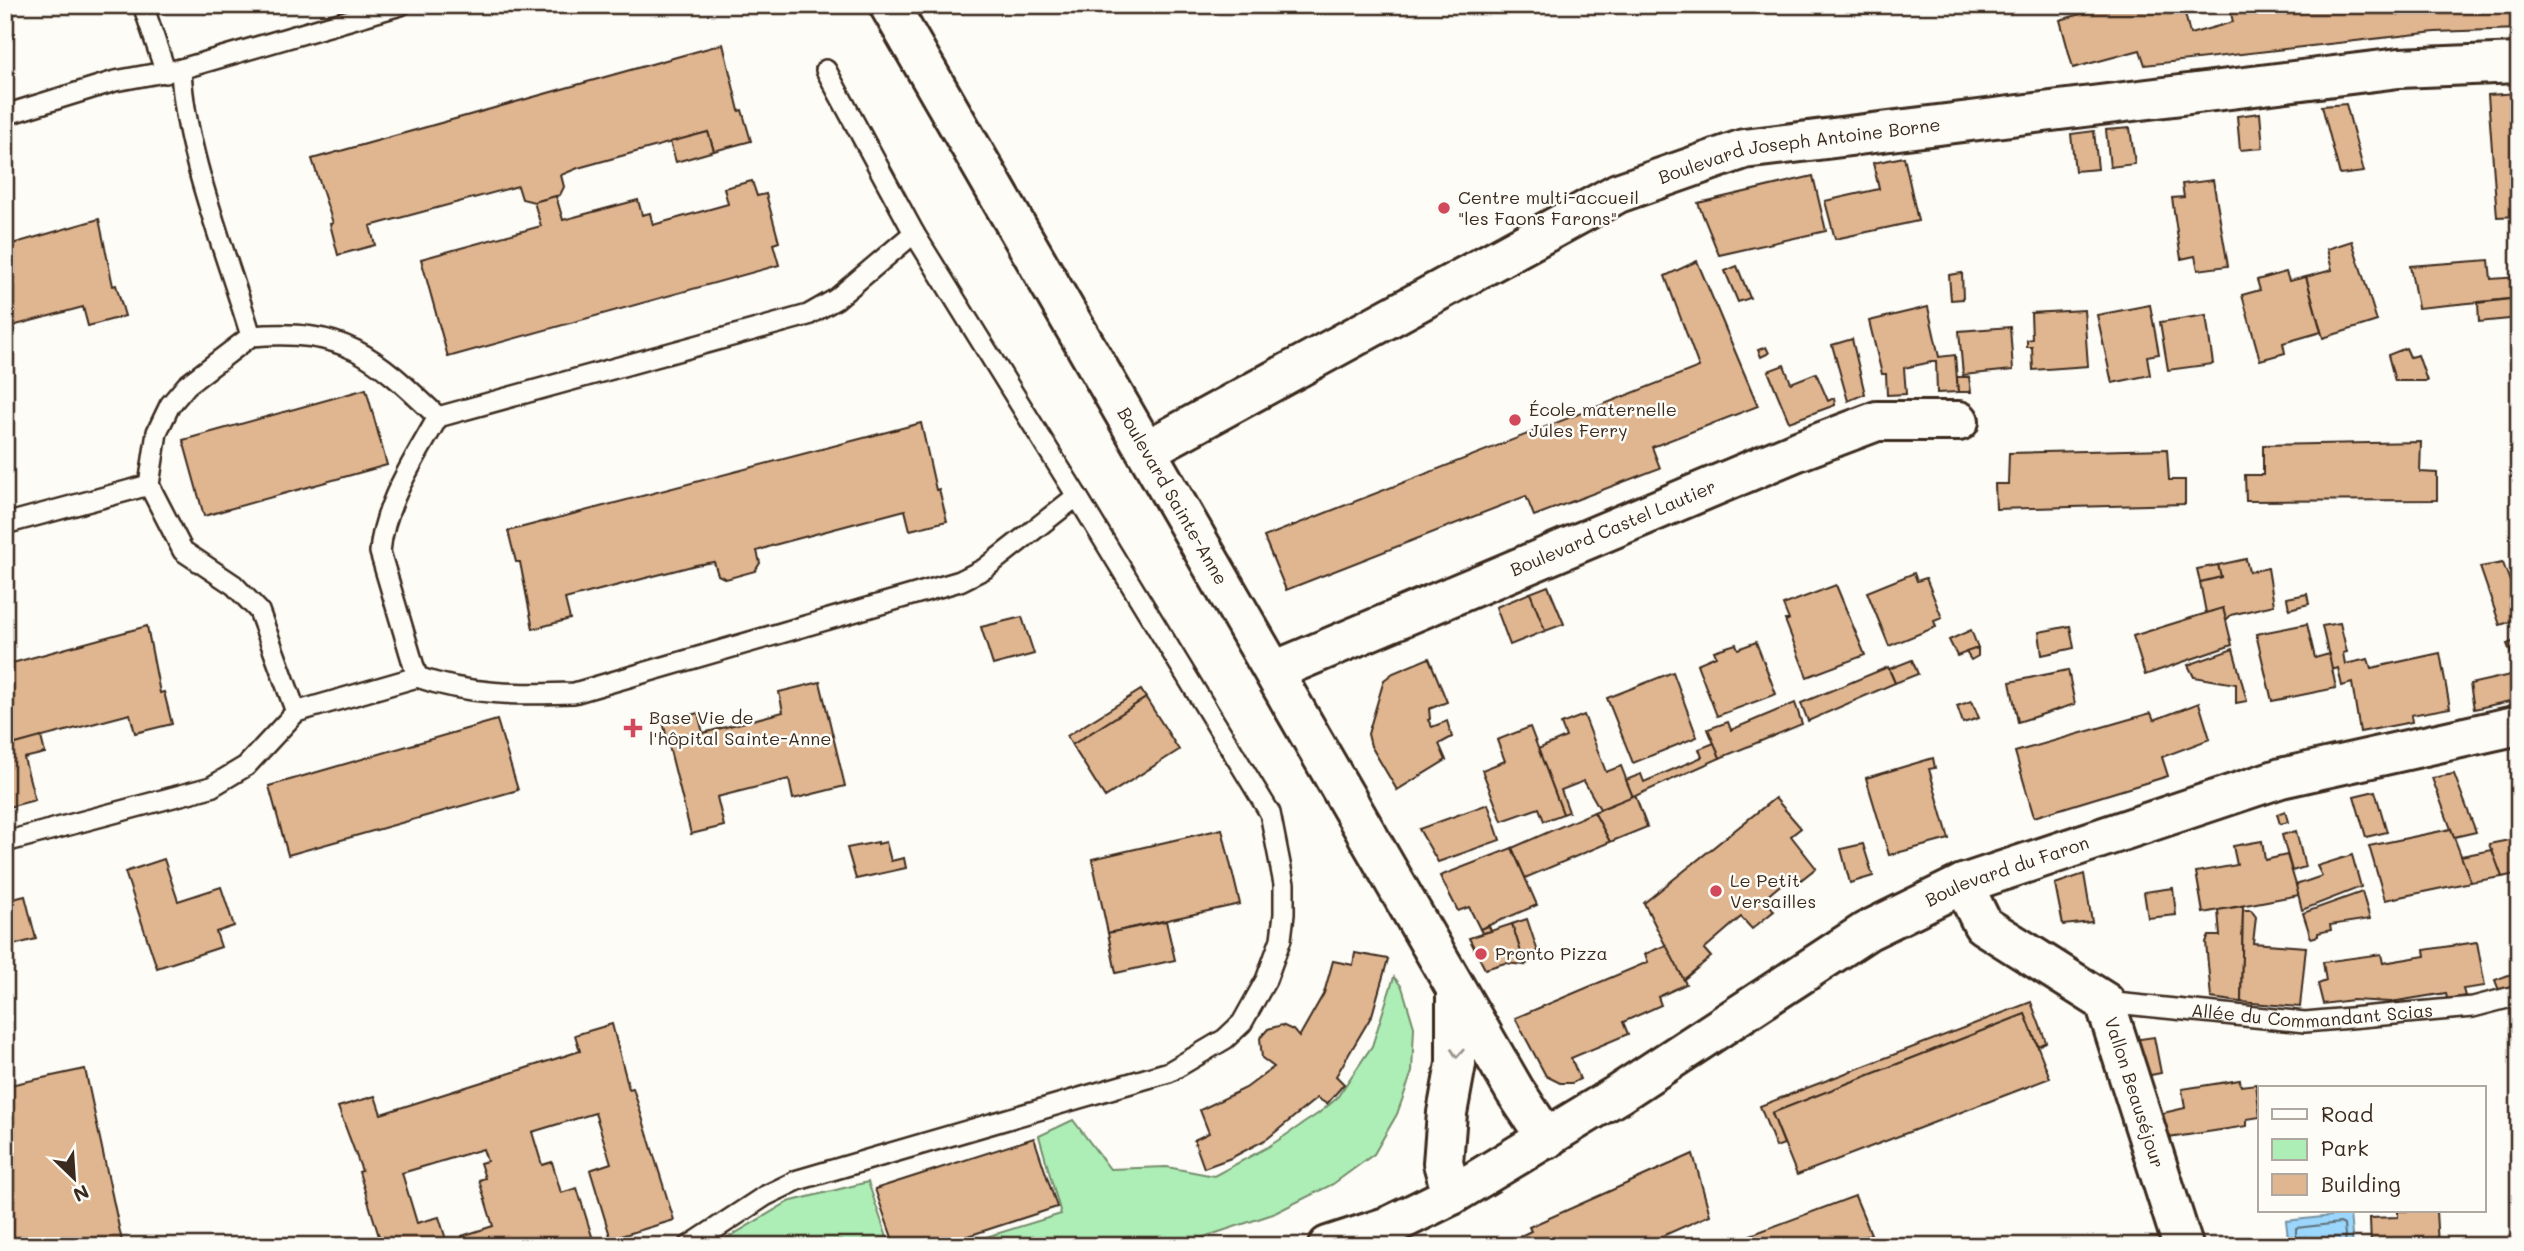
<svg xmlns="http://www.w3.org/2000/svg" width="2524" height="1251" font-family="Mali,sans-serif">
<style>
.green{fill:#adeeb7;stroke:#748c6a;stroke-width:2}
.water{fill:#9bd7fc;stroke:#7592a3;stroke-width:2}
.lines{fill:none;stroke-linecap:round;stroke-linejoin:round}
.shore{stroke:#616f77;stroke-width:2}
.building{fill:#e0b691;stroke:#3b2a1e;stroke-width:2}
.lane-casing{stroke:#3b2a1e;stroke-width:24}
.street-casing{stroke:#3b2a1e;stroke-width:44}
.secondary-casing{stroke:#3b2a1e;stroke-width:44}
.lane{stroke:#fdfcf7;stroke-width:19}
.street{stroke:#fdfcf7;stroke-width:38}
.secondary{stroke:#fdfcf7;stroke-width:38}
.oneway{stroke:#9c938a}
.poi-dot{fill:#d1495b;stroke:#fdfcf7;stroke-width:2.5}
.labels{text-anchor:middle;stroke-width:5;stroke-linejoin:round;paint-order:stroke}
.street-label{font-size:18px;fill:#3b2a1e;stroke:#fdfcf7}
.poi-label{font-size:18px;fill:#3b2a1e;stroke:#fdfcf7;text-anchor:start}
</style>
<rect width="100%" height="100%" fill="#fdfcf7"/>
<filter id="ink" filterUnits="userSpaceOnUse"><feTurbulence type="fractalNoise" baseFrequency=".0143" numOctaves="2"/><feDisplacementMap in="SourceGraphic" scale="14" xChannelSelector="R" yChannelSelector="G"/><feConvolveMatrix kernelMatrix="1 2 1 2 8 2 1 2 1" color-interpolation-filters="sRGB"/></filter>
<g filter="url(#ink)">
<g class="green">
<path d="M1394,977l8,10 12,40 -2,45 -15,42 -23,40 -41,30 -60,30 -96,32h-220l104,-32 -22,-78 34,-16 37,49 57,-2 47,9 54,-29 51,-34 17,-14 36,-53z"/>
<path d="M868,1182l22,64h-176l74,-44z"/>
</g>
<path class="water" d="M2350,1214l3,32h-64l-3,-25z"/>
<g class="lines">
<path class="shore" d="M2296,1246v-18l44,-5 4,2 2,21"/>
</g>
<g class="building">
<path d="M2112,5h71l7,29 43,-12 -4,-17h290v24l-84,3 -290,33 -5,-15 -67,18 -13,-48z"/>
<path d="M723,44l16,67 3,-1 9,31 -37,10 -6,-19 -130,36 -17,7 3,12 -4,8 -26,7 -12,-3 -4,-13 -148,40 5,19 -37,10 -8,-31 3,-1 -21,-64z"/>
<path d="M2519,93v123l-22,1 -9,-122z"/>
<path d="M2346,104l18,68 -24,3 -18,-69z"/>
<path d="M2260,113l3,35 -23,2 -3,-34z"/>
<path d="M2130,128l5,36 -25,3 -4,-37z"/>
<path d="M2094,131l4,38 -23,2 -4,-37z"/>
<path d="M708,132l6,19 -38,11 -6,-20z"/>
<path d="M1904,157l14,64 -83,18 -10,-38 54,-12 -6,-26z"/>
<path d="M1813,176l13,55 -107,24 -21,-52z"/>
<path d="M2213,180l15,86 -30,4 -3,-14 -14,3 -9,-61 12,-1 -2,-13z"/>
<path d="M752,181l5,15 9,-2 13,48 -6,2 6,21 -331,92 -27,-98 120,-33 -7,-24 22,-6 7,24 75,-20 4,15 8,-2 3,12 75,-21 -4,-16z"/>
<path d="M99,219l14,67 3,-1 9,31 -37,10 -5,-19 -78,21v-82z"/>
<path d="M2352,241l25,80 -54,17 -17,-61 26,-7 -5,-21z"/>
<path d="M2489,260l2,19 28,-2v21l-101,10 -8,-42z"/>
<path d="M1697,261l61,145 -106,41 8,21 -126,48 -8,-20 -240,94 -22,-53 435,-170 -34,-91z"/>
<path d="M1737,266l13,32 -12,4 -13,-31z"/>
<path d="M2286,272l3,9 17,-4 15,55 -38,11 2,10 -25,7 -18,-65 18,-5 -3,-10z"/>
<path d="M1962,273l1,26 -12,1 -2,-25z"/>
<path d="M2519,298v20l-40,4 -1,-19z"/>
<path d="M2150,305l9,49 -12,2 3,19 -38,8 -15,-68z"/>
<path d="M1928,307l11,50 16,-2 3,37 -21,1 -1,-32 -32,7 2,26 -19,1 -1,-21h-4l-13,-53z"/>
<path d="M2084,310l4,56 -55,4 -1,-23h-5v-7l5,-1 -1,-26z"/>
<path d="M2206,315l7,49 -45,6 -8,-48z"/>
<path d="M2010,327l3,43 -50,5 -4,-44z"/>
<path d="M1852,339l13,55 -17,7 -16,-56z"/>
<path d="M1766,347l3,6 -8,4 -3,-7z"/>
<path d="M2406,348l4,9 8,-2 9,26h-32l-7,-26z"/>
<path d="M1784,365l7,18 25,-10 12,28 6,-3 1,7 -46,17 -21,-51z"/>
<path d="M1957,377h12l2,15h-13z"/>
<path d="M366,389l21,76 -183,51 -21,-76z"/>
<path d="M921,423l15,67 3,-1 8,32 -37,9 -5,-20 -131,35 -17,6 3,12 -5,8 -29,8 -8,-4 -4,-13 -18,3 -131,34 5,20 -37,10 -13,-67h-4l-8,-31z"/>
<path d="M2421,442l-1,30 17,1v27l-191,1 -1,-26h18v-30z"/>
<path d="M2167,449l2,31h16v24l-189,5 -1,-25h13l1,-31z"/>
<path d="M2246,559l3,13 19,-4 6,37 -43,10 -5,5 -3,-12 -17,5 -6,-31 21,-5 -3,-12z"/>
<path d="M2503,563l16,42v14l-19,6 -20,-58z"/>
<path d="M2218,565l3,12 -21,5 -3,-13z"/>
<path d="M1914,573l3,8 9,-3 16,40 -8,3 2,6 -47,19 -22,-54z"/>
<path d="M1836,585l29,70 -58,22 -22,-57h4l-6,-15z"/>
<path d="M1548,586l16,38 -19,7 -15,-38z"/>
<path d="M1530,593l15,38 -35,14 -14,-38z"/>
<path d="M2307,594l2,10 -20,5 -2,-11z"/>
<path d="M2223,608l9,37 -87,30 -12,-39z"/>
<path d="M1022,617l12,37 -41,11 -12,-38z"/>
<path d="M2340,623l7,29 -4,1 2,11 23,-5 3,9 69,-15 10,55 -39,7 1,7 -52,10 -8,-49 -10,3 -4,-18 -6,2 -10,-44z"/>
<path d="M2307,624l8,34 14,-4 7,34 -64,13 -16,-67z"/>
<path d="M147,626l13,67 4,-1 8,32 -37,9 -5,-19 -125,33v-82z"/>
<path d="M2070,626l4,22 -32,7 -3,-23z"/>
<path d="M1971,630l7,18 -21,8 -8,-16z"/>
<path d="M2519,639v34l-12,-29z"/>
<path d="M1756,642l20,52 -59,22 -20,-52 19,-8 -2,-5 22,-7 2,5z"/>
<path d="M1978,648v8l-7,4 -5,-8z"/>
<path d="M2233,649l14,52 -11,2v-19l-42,-7 -6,-12z"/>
<path d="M1429,658l18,44 -18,7 1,10 -2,1 4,7 15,-6 5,16 -13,7 7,16 -49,30 -26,-44 -3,-12 16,-54 9,-7z"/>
<path d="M1912,660l6,14 -23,9 -6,-14z"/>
<path d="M1888,667l7,16 -87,38 -7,-18z"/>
<path d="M2068,670l7,34 -57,18 -8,-40z"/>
<path d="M1673,672l24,65 -64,26 -26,-65z"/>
<path d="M2519,673v26l-45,10 -4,-25z"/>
<path d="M820,682l25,104 -52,13 -4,-20 -72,18 7,29 -33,8 -28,-112 35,-9 5,20 80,-21 -4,-20z"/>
<path d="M1141,690l5,8 -74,47 -5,-9z"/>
<path d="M1146,698l33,52 -74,47 -33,-52z"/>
<path d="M1972,701l7,17 -16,5 -6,-17z"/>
<path d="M1795,703l7,21 -82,34 -12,-29 20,-7 3,8z"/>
<path d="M2199,703l11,36 -48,18 6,19 -134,41 -19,-65 136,-39 3,7z"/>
<path d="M1584,715l22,57 15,-6 12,31 -33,12 -16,-28 -23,9 8,22 -6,2 -25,-65 28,-12 -5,-13z"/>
<path d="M497,720l21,70 -230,65 -19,-69z"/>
<path d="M1530,727l33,87 -19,7 -5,-13 -37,13 -20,-51 23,-9 -8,-21z"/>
<path d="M41,737l4,16 -21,5 11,42 -30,8v-61z"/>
<path d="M1714,743l6,15 -87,39 -7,-17 15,-6 3,8 58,-25 -3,-8z"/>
<path d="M1933,758l2,10 -6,1 20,70 -60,16 -23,-77z"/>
<path d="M2454,774l22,58 -22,5 -22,-59z"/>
<path d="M2375,791l12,41 -21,5 -12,-41z"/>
<path d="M1635,795l12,32 -37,15 -16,-30z"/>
<path d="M1775,798l26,30 -10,8 25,32 -19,15 -6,-7 -26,22 9,13 -22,18 -11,-12 -37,32 7,8 -28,23 -39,-77z"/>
<path d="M1488,804l12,36 -62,22 -19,-33z"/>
<path d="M2285,811l3,11 -8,2 -3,-10z"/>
<path d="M1594,812l16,30 -85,36 -13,-30z"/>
<path d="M1222,829l18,75 -132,29 -16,-74z"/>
<path d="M2451,829l20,53 -86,18 -16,-54z"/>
<path d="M2296,831l9,36 -13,4 -10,-36z"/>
<path d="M2519,838v35l-17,4 -13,-33z"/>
<path d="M2262,841l3,19 22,-5 12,40 -96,18 -7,-41 41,-7 -4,-19z"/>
<path d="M878,842v2l8,-2 5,19 13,-3 2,10 -50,11 -9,-31z"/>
<path d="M1863,844l10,32 -23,7 -9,-34z"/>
<path d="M1512,848l25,57 -57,24 -11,-22 -11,4 -18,-35z"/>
<path d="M2492,850l10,27 -31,5 -10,-26z"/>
<path d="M2352,855l9,32 -59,23 -6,-25 26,-9 -5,-10z"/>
<path d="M164,859l14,42 43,-14 13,39 -18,6 5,15 -64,21 -32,-96z"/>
<path d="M2084,874l8,48 -29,3 -8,-41z"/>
<path d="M2173,888l3,27 -28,3 -4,-26z"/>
<path d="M2362,892l8,27 -40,6 1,5 -13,3v3l-7,2 -8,-25z"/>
<path d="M25,896l11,43 -30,8 -1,-46z"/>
<path d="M2243,906l-2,96 -30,-4 -5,-56 3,-6h11l-2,-26z"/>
<path d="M2243,910h8l5,7 -3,26 53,4 -6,60 -59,-5z"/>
<path d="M1527,919l12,36 -14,10 -13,-41z"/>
<path d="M1166,921l9,39 -59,13 -8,-40z"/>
<path d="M1512,924l13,41 -20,-2 -20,6 -16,-31z"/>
<path d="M1489,926l2,5 -9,2 -2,-4z"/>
<path d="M2477,942l8,44 -22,3 2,7 -18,3 -1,-6 -55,9 -39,-2 -29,4 -5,-20 8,-3 -3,-19 58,-8 2,9 42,-7 -1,-6z"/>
<path d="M1666,945l20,39 -28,13 3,8 -38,17 5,12 -57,24 9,21 -8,4h-12l-14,-7 -31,-58 133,-56 -3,-8z"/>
<path d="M1355,953l33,6 -16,56 -36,61 8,8 -17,20 -10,-6 -50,41 -36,19 -27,10 -10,-28 15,-7 -9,-23 46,-22 28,-21 -12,-9 -2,-20 8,-9 14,-4 11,5 6,7 25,-44 9,-32 20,4z"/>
<path d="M2519,971v16l-19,6 -5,-13z"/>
<path d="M2031,1002l15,40 -8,4 -13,-32 -253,99 12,31 -8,3 -16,-41z"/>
<path d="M2025,1014l25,64 -253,97 -25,-62z"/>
<path d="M612,1024l17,65 4,-1 41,132 -63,19 -21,-69 21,-7 -16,-50 -63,19 10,33 10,-3 9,31 16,-5 18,58h-130l-3,-10 31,-10 -14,-46 6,-2 -5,-15 7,-2 -4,-12 -81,24 15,50 22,-6 9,29h-66l-23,-74 3,-1 -24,-64 37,-11 6,18 199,-63 -5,-16z"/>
<path d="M2154,1037l7,36 -20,4 -8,-37z"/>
<path d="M85,1069l38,177h-118v-160z"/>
<path d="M2240,1080l1,6 15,-2 4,33 -13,2v7l-79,12 -5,-25 22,-5 -3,-19z"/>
<path d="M1034,1138l23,69 -120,39h-42l-20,-57z"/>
<path d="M1693,1154l17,61 -70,31h-131l-1,-4 23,-11 -2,-4z"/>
<path d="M1855,1196l16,38 -30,12h-91l-2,-10z"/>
<path d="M2398,1211h38l2,35h-67l-1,-28 28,-1z"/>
</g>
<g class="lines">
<g class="lane-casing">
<g id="lane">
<path d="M143,5l23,68"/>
<path d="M826,70l88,163"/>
<path d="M5,115l110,-34 66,-12 220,-64"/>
<path d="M251,336c94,-8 122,19 187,81l370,-102 28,-16 78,-66 163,263"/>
<path d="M5,524l144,-39"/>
<path d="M417,677c51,18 104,18 157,16l386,-112 24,-12 93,-73 193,317 14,71v30l-3,25 -15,41 -24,43 -17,16 -56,33 -371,108 -33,16 -76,50"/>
<path d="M296,712l121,-35 -37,-125c4,-49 35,-93 58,-135"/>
<path d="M5,842l206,-55 35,-21 50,-54 -37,-101 -25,-26 -51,-34 -34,-66 8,-53 13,-27 17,-20 64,-49c-24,-81 -67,-185 -70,-267"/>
<path id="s1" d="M2105,1002l200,20 168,-15 46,-12"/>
</g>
</g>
<g class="street-casing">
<g id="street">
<path id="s2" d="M1147,450l471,-257 126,-44 655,-81 120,-5"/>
<path id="s3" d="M1274,671l521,-219 82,-31h82"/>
<path id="s4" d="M1963,884l20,41 122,77 78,244"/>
</g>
</g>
<g class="secondary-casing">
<g id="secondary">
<path id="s5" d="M889,5l626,1086 32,48"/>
<path d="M1452,1195l-9,-32 4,-50 9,-49v-73"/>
<path id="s6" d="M1328,1246l61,-20 63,-31 165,-100 250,-164 96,-47 318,-106 238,-53"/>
</g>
</g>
<use href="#lane" class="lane"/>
<use href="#street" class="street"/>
<use href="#secondary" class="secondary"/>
</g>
<defs><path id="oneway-chevron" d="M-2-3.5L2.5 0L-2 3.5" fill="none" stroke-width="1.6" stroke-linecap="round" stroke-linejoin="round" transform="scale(1.75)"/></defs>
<use class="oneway" href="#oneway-chevron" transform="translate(1457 1053) rotate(94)"/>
</g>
<g class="poi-dot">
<circle cx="1444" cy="208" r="7"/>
<circle cx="1515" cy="420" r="7"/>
<path d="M629.5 717.5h7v7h7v7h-7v7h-7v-7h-7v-7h7z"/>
<circle cx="1716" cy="891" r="7"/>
<circle cx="1481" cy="954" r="7"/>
</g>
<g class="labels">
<g class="street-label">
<text dy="6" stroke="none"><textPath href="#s2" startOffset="724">Boulevard Joseph Antoine Borne</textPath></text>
<text dy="6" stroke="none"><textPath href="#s5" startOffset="567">Boulevard Sainte-Anne</textPath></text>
<text dy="6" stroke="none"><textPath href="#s3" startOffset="368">Boulevard Castel Lautier</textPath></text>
<text dy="6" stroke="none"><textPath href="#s6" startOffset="779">Boulevard du Faron</textPath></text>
<text dy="6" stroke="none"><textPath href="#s1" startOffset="208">Allée du Commandant Scias</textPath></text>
<text dy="6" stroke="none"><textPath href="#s4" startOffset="285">Vallon Beauséjour</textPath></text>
</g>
<g class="poi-label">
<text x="1458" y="204">Centre multi-accueil<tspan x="1458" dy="21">"les Faons Farons"</tspan></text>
<text x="1529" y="416">École maternelle<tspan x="1529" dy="21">Jules Ferry</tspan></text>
<text x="649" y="724">Base Vie de<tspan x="649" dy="21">l'hôpital Sainte-Anne</tspan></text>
<text x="1730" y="887">Le Petit<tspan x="1730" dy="21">Versailles</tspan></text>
<text x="1495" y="960">Pronto Pizza</text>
</g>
</g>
<rect width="2524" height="1251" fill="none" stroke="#fdfcf7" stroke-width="28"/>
<rect x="14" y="14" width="2496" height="1223" fill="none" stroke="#3b2a1e" stroke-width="2.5" filter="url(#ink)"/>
<rect x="2258" y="1086" width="228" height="126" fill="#fdfcf7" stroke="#afa8a0" stroke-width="2"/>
<rect x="2272" y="1109" width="35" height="10" fill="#fdfcf7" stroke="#afa8a0" stroke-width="2"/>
<text x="2321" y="1122" font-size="21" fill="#3b2a1e">Road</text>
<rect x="2272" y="1139" width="35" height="21" fill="#adeeb7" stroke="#afa8a0" stroke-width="2"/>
<text x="2321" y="1156" font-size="21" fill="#3b2a1e">Park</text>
<rect x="2272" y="1174" width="35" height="21" fill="#e0b691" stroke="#afa8a0" stroke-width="2"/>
<text x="2321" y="1192" font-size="21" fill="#3b2a1e">Building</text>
<g transform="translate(74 1178) rotate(155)" stroke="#fdfcf7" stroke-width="5" paint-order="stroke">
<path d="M0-5L12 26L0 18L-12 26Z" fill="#3b2a1e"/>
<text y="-10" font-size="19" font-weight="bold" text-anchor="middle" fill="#3b2a1e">N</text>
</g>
</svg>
